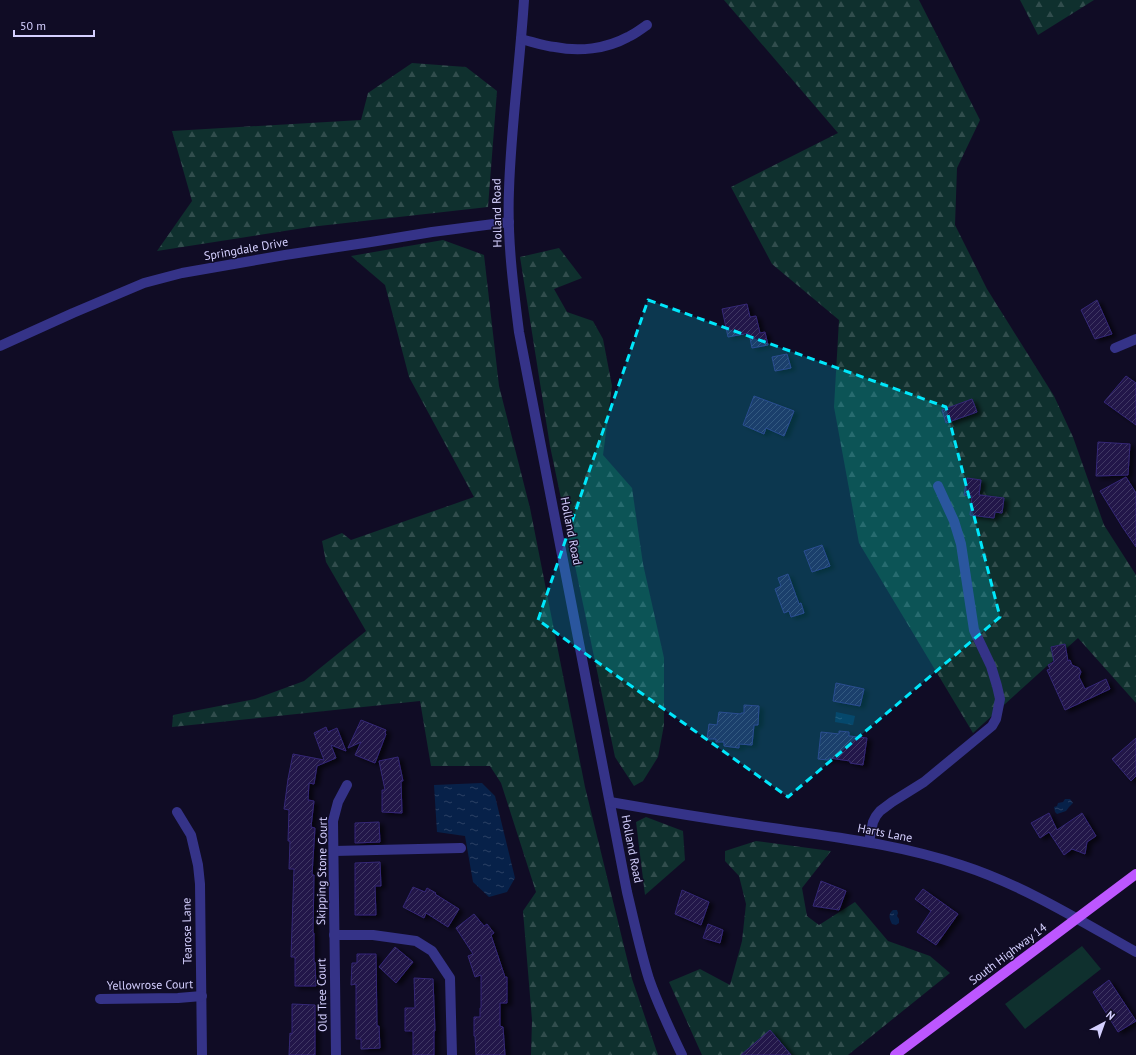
<svg xmlns="http://www.w3.org/2000/svg" width="1136" height="1055" font-family="'PT Sans',sans-serif">
<style>
.forest{fill:url(#forest-firs)}
.green{fill:#0f302e}
.water{fill:url(#water-ripples)}
.building{fill:url(#building-hatch);stroke:#352776;filter:url(#shadow)}
.lines{fill:none;stroke-linecap:round;stroke-linejoin:round}
.minor{stroke:#353388;stroke-width:10}
.major{stroke:#bd57ff;stroke-width:10}
.marked{fill:#00e7fb;fill-opacity:0.2;stroke:#00e7fb;stroke-width:3;stroke-dasharray:8 5;stroke-linejoin:round}
.labels{text-anchor:middle;stroke-width:3;stroke-linejoin:round;paint-order:stroke}
.street-label{font-size:12px;fill:#d5d0ff;stroke:#100c25}
</style>
<defs>
<pattern id="forest-firs" width="22" height="20" patternUnits="userSpaceOnUse"><rect width="22" height="20" fill="#0f302e"/><path d="M5 1l3.5 6h-7zM16 11l3.5 6h-7z" fill="#314d4d"/></pattern>
<pattern id="water-ripples" width="26" height="14" patternUnits="userSpaceOnUse"><rect width="26" height="14" fill="#072149"/><path d="M2 4q2-2 4 0t4 0M15 11q2-2 4 0t4 0" fill="none" stroke="#2a4064"/></pattern>
<pattern id="building-hatch" width="6" height="6" patternUnits="userSpaceOnUse"><rect width="6" height="6" fill="#201748"/><path d="M-1 1l2-2M0 6l6-6M5 7l2-2" fill="none" stroke="#403863"/></pattern>
<filter id="shadow"><feDropShadow dx="4.5" dy="2.5" stdDeviation="2" flood-color="#0009"/></filter>
</defs>
<rect width="100%" height="100%" fill="#100c25"/>
<g class="forest">
<path d="M724,0h195l61,120 -23,48 -2,57 32,64 67,107 19,41 31,88 32,50v128l-58,-65 -105,95 -114,-190 -25,-136 5,-87 -67,-56 -41,-77 107,-54z"/>
<path d="M1020,0h74l-56,35z"/>
<path d="M412,63l54,4 31,24 -9,116 -178,20 -153,24 35,-50 -20,-70 189,-11 7,-27z"/>
<path d="M443,240l41,15 15,131 31,122 55,279 47,192 26,76h-127l1,-35 -9,-109 13,-19 -35,-109 -11,-17h-59l-11,-65 -248,26 1,-12 82,-16 49,-18 62,-50 -40,-69 -4,-21 20,-8 9,7 123,-43 -65,-120 -24,-92 -34,-29z"/>
<path d="M559,248l23,30 -28,11 13,23 26,9 10,18 9,47 -9,69 29,33 11,76 21,94v67l-6,32 -15,24 -9,5 -19,-29 -65,-311 -30,-189z"/>
<path d="M646,817l37,14 2,29 -40,35 -9,-73z"/>
<path d="M756,841l75,10 -29,37 5,28 12,9 36,-23 33,39 42,15 20,17 -102,82h-146l-33,-73 31,-13 30,16 12,-44 4,-37 -7,-28 -14,-15v-10z"/>
</g>
<path class="green" d="M1082,946l19,23 -76,60 -20,-25z"/>
<g class="water">
<path d="M836,712l19,4 -2,9 -18,-3z"/>
<path d="M482,783l13,13 20,82 -8,14 -18,5 -16,-15 -8,-46 -28,-4 -3,-47z"/>
<path d="M1065,799h5l3,4 -4,4 -3,4 -9,3 -2,-2 -1,-5 3,-1 1,-3 5,-1z"/>
<path d="M893,910h4l1,3 -1,3 2,3v4l-3,2 -4,-1c-3,-6 -4,-10 1,-14z"/>
</g>
<g class="building">
<path d="M1097,300l15,34 -17,5 -14,-29z"/>
<path d="M747,304l3,13 6,-1 4,17 5,-1 3,13 -16,3 -3,-15 -21,4 -6,-28z"/>
<path d="M787,354l4,14 -16,3 -3,-14z"/>
<path d="M1126,376l10,7v42l-32,-23z"/>
<path d="M754,396l40,15 -10,25 -18,-8 -2,6 -21,-9z"/>
<path d="M972,399l5,13 -31,11 -4,-13z"/>
<path d="M1098,442l32,2 -2,31 -32,1z"/>
<path d="M1126,477l10,16v54l-13,-19 -23,-37z"/>
<path d="M967,478l14,2 -2,15 25,3 -2,15 -7,-1 -1,6 -24,-3 2,-19 -8,-1z"/>
<path d="M822,545l8,21 -18,6 -8,-21z"/>
<path d="M788,574l11,30 2,-1 3,10 -13,4 -2,-6 -5,2 -9,-24 6,-3 -3,-8z"/>
<path d="M1065,644l3,17 2,-1 2,5 7,3 2,4 -2,5 6,12 21,-10 4,10 -45,21 -18,-40 3,-1 -2,-4 6,-3 -3,-15z"/>
<path d="M836,683l28,6 -4,17 -27,-5z"/>
<path d="M744,705l15,1 -1,19h-4l-2,20 -13,-1v4l-15,-2v-4h-8v-3h-9l2,-15 8,1 2,-13 22,2v-1h3z"/>
<path d="M361,720l25,10 -1,3 1,1 -11,29 -20,-8 6,-13 -13,6z"/>
<path d="M326,727l2,5 9,-4 9,23 -15,-6 5,13 -19,8 -3,18 -5,-1 -1,17 6,1 -3,26 4,1 -3,47h2l-1,58h1v29h1l1,24h-21v-29h-4l3,-88h-5l1,-28h-2l1,-31 -5,-1 4,-30 5,-25 31,6 -10,-27z"/>
<path d="M839,731l10,1v4l18,2 -4,27 -13,-2v-2l-21,-3 -1,2 -10,-1 3,-27 18,2z"/>
<path d="M1136,738v38l-5,5 -19,-22z"/>
<path d="M398,757l5,24h-2l1,32 -20,-1v-22h3l-6,-29z"/>
<path d="M1049,813l8,17 25,-17 14,23 -9,6 -2,12 -13,-5 -8,6 -15,-23 -9,6 -9,-15z"/>
<path d="M379,822l1,20 -25,1v-20z"/>
<path d="M380,862l1,24h-6l1,29h-21v-52z"/>
<path d="M821,881l25,10 -7,19 -26,-4z"/>
<path d="M413,887l12,5 2,-4 9,5 -1,1 24,15 -11,18 -22,-14 -2,5 -21,-11z"/>
<path d="M923,889l35,25 -22,31 -19,-13 14,-21 -16,-12z"/>
<path d="M682,890l27,12 -8,23 -26,-11z"/>
<path d="M474,914l10,12 3,-2 7,9 -3,2 14,42h2v26h-7v23l3,1 2,28h-29l-1,-19h-1v-19h6v-9h1v-33l-6,2 -7,-21 5,-2 -17,-26z"/>
<path d="M708,924l15,6 -3,13 -17,-5z"/>
<path d="M395,947l18,15 -17,21 -17,-16z"/>
<path d="M357,954h19l1,72h2l1,22 -19,1v-10h-5v-55l-5,1 1,-22h5z"/>
<path d="M414,978l19,1 2,52h-1v24h-21v-24h-8v-23h10z"/>
<path d="M1109,980l27,41 -18,11 -25,-40z"/>
<path d="M292,1004l23,1v50h-26l1,-22 2,1z"/>
<path d="M770,1030l21,25h-50z"/>
</g>
<g class="lines">
<g class="minor">
<path d="M524,0c-4,63 -13,127 -15,190 -2,48 4,95 10,142l108,560c7,29 13,58 22,87 9,26 21,51 33,76"/>
<path d="M521,39c12,3 23,7 34,8 24,5 51,2 73,-10 7,-3 13,-8 19,-12"/>
<path d="M0,346l73,-33 71,-30 38,-10 103,-18 86,-13 61,-10 77,-10"/>
<path d="M1115,348l21,-9"/>
<path d="M610,802c57,10 113,19 170,27 61,9 122,16 181,36 62,20 118,55 175,87"/>
<path d="M177,812l14,23 7,30 2,19 2,171"/>
<path d="M869,842l4,-20 3,-6 4,-5 12,-9 32,-20 68,-56 4,-7 4,-20 -3,-13 -6,-20 -17,-36 -13,-86 -7,-23 -16,-35"/>
<path d="M334,851l127,-3"/>
<path d="M334,935h39l43,6 16,10 18,27 2,77"/>
<path d="M100,999l78,-1 24,-2"/>
<path d="M336,1055l-3,-234 5,-19 9,-17"/>
</g>
<path class="major" d="M895,1055l241,-181"/>
</g>
<path class="marked" d="M648,300l298,107 54,210 -212,180 -250,-177z"/>
<g class="labels">
<g class="street-label">
<text transform="translate(497 213) rotate(-91)" y="4">Holland Road</text>
<text transform="translate(246 249) rotate(-10)" y="4">Springdale Drive</text>
<text transform="translate(571 531) rotate(79)" y="4">Holland Road</text>
<text transform="translate(885 833) rotate(11)" y="4">Harts Lane</text>
<text transform="translate(632 849) rotate(79)" y="4">Holland Road</text>
<text transform="translate(322 871) rotate(-89)" y="4">Skipping Stone Court</text>
<text transform="translate(187 931) rotate(-91)" y="4">Tearose Lane</text>
<text transform="translate(1008 954) rotate(-37)" y="4">South Highway 14</text>
<text transform="translate(150 985) rotate(-1)" y="4">Yellowrose Court</text>
<text transform="translate(322 995) rotate(-91)" y="4">Old Tree Court</text>
</g>
</g>
<g transform="translate(1104 1023) rotate(41)" stroke="#100c25" stroke-width="3" paint-order="stroke">
<path d="M0-3L7 15L0 10L-7 15Z" fill="#d5d0ff"/>
<text y="-6" font-size="11" font-weight="bold" text-anchor="middle" fill="#d5d0ff">N</text>
</g>
<path d="M14 30v6h80v-6" fill="none" stroke="#d5d0ff" stroke-width="2"/>
<text x="20" y="30" font-size="12" fill="#d5d0ff" stroke="#100c25" stroke-width="3" paint-order="stroke">50 m</text>
</svg>
